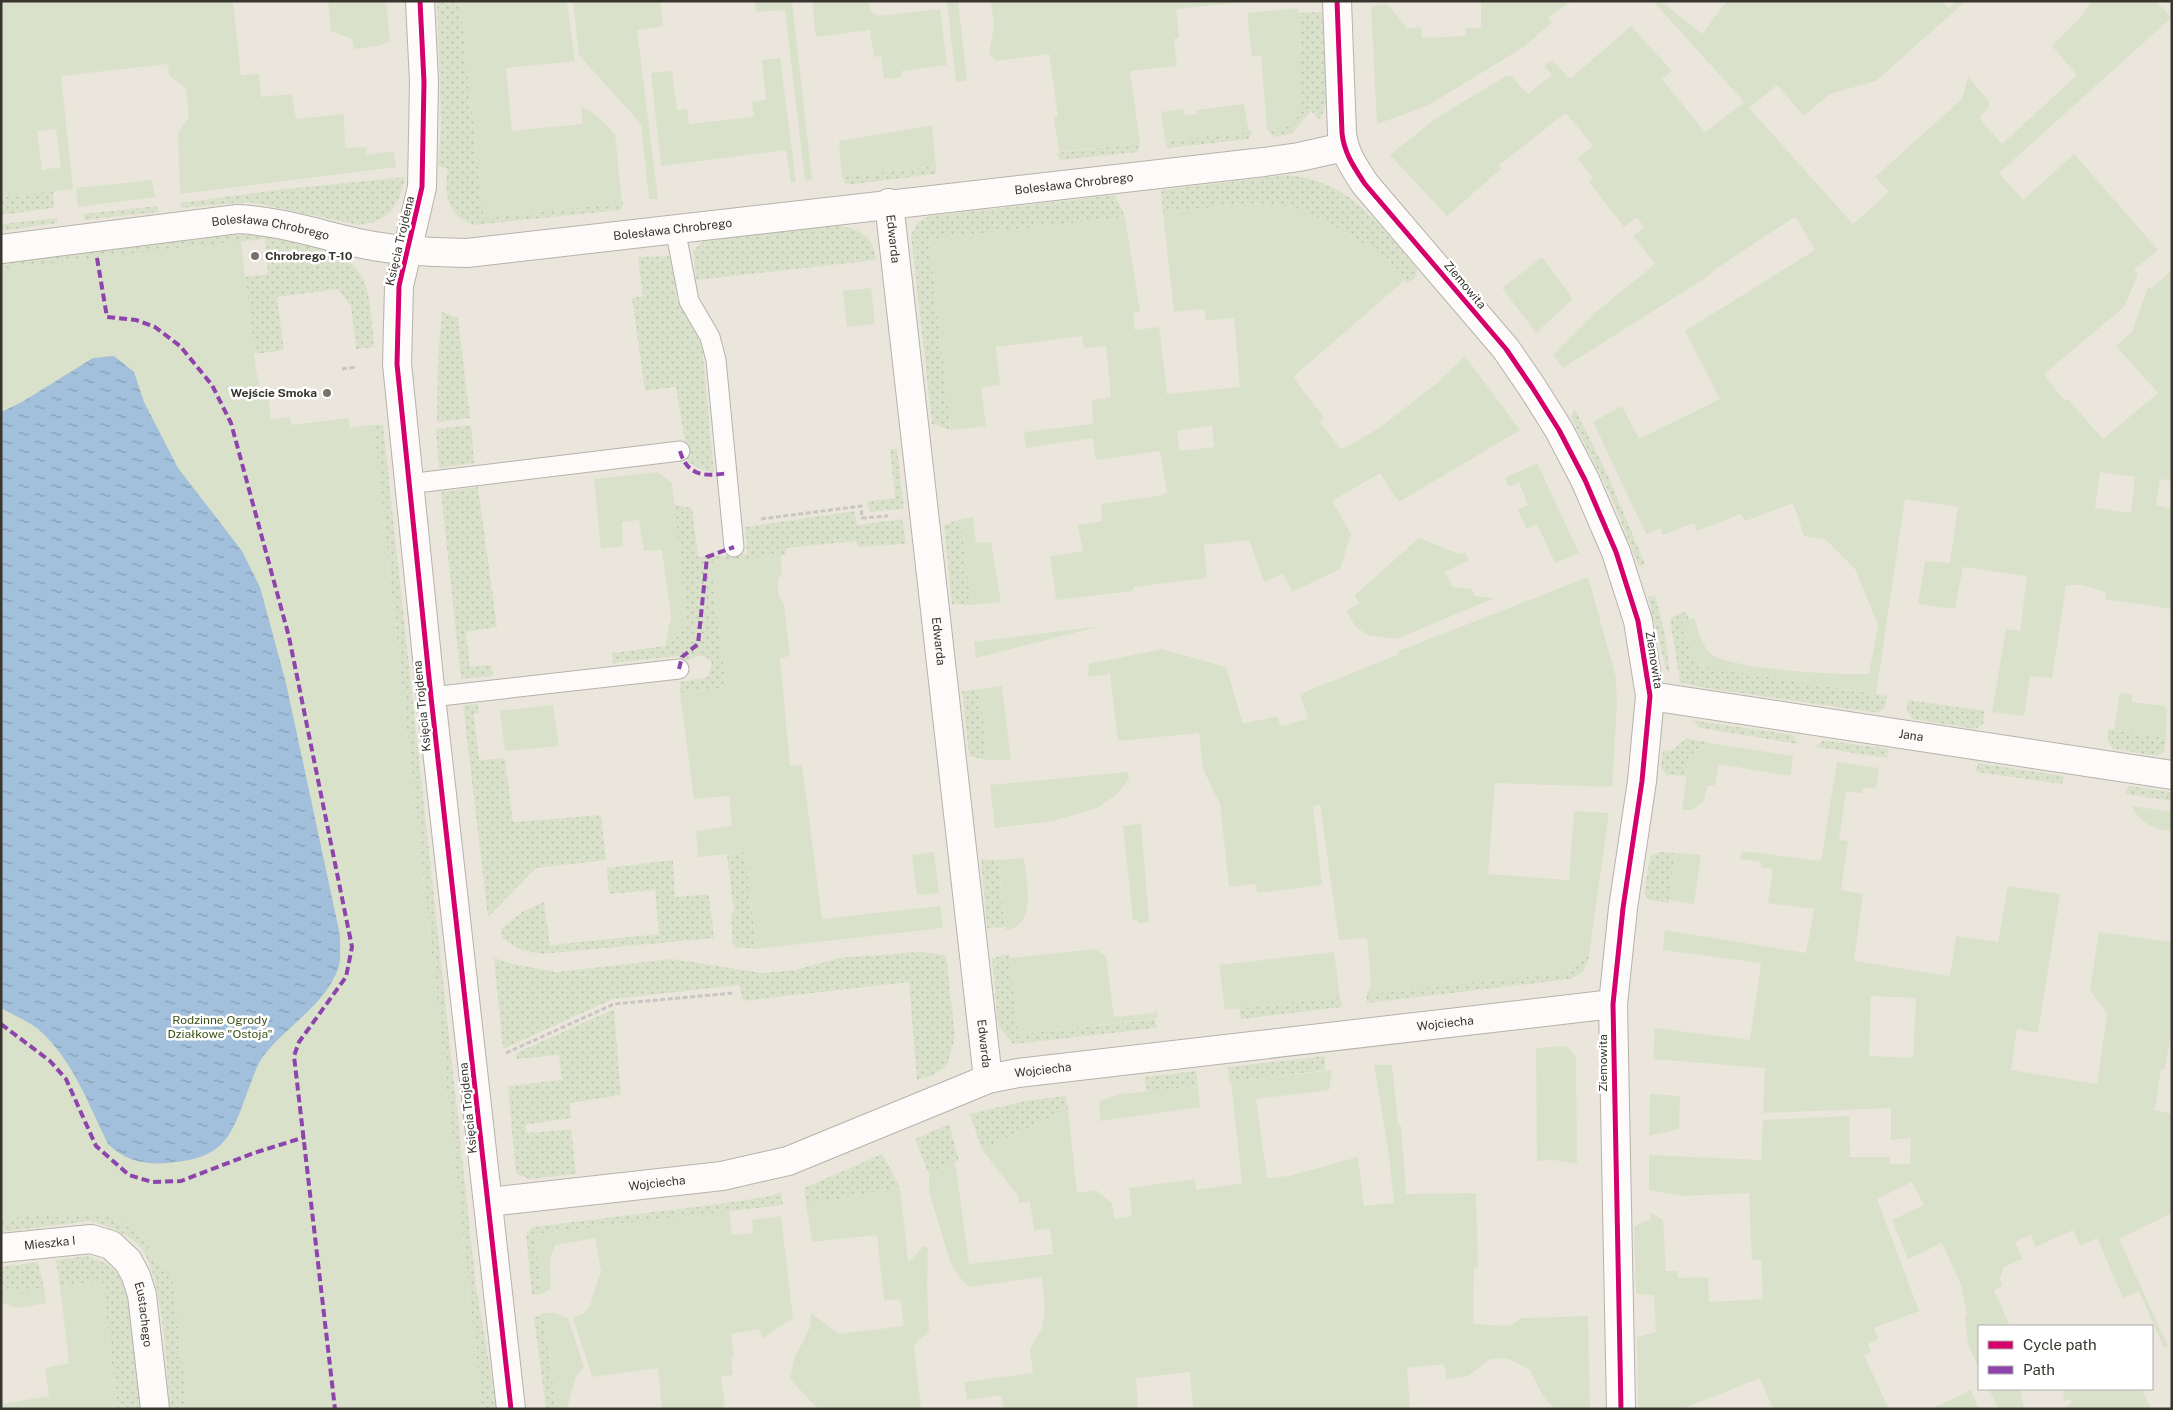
<svg xmlns="http://www.w3.org/2000/svg" width="2173" height="1410" font-family="'Public Sans',sans-serif">
<style>
.grass{fill:url(#grass-dots)}
.garden{fill:#dae1ca;fill-rule:evenodd}
.water{fill:url(#water-ripples)}
.lines{fill:none;stroke-linecap:round;stroke-linejoin:round}
.lane-casing{stroke:#b6b2aa;stroke-width:21}
.street-casing{stroke:#b6b2aa;stroke-width:30}
.path{stroke:#c8c6c2;stroke-width:3;stroke-dasharray:5 2.5;stroke-linecap:butt}
.lane{stroke:#fcfbfa;stroke-width:19}
.street{stroke:#fcfbfa;stroke-width:28}
.quiet{stroke:#8e44ad;stroke-width:4;stroke-dasharray:8 4;stroke-linecap:butt}
.cycleway-casing{stroke:#fff;stroke-width:8}
.cycleway{stroke:#d6006c;stroke-width:5}
.poi-dot{fill:#77736b;stroke:#fff;stroke-width:2}
.labels{text-anchor:middle;stroke-width:5;stroke-linejoin:round;paint-order:stroke}
.street-label{font-size:12px;fill:#38352e;stroke:#fff}
.poi-label{font-size:12px;font-weight:bold;fill:#38352e;stroke:#fff;text-anchor:start}
.park-label{font-size:12px;fill:#3c5318;stroke:#fff}
</style>
<defs>
<pattern id="grass-dots" width="8" height="8" patternUnits="userSpaceOnUse" patternTransform="scale(1.25)"><rect width="8" height="8" fill="#dae1ca"/><path d="M2 2h.1M6 6h.1" fill="none" stroke="#bcc2ae" stroke-width="1.8" stroke-linecap="round"/></pattern>
<pattern id="water-ripples" width="26" height="14" patternUnits="userSpaceOnUse" patternTransform="scale(1.25)"><rect width="26" height="14" fill="#a2c0db"/><path d="M2 4q2-2 4 0t4 0M15 11q2-2 4 0t4 0" fill="none" stroke="#859db2"/></pattern>
</defs>
<rect width="100%" height="100%" fill="#ebe6dc"/>
<g class="grass">
<path d="M437,1h23l24,217 139,-16 -2,8 -146,15c-27,-7 -32,-32 -27,-56l-10,-3 3,-43z"/>
<path d="M1322,12l5,89 -7,19 -9,-9 -20,23 -18,3 -5,-8 23,-3 9,-73 -2,-40z"/>
<path d="M1252,131l-3,8 -81,9 -3,-7z"/>
<path d="M1140,143l-3,9 -77,8 -4,-7z"/>
<path d="M936,166v8l-90,11 -4,-8z"/>
<path d="M1287,175c63,5 92,50 130,94l-2,9 -8,5 -20,-25 -57,-34 -42,-19 -48,-1 -77,9 -2,-23z"/>
<path d="M405,177c-5,28 -15,44 -46,48l-110,-23 -68,6 -1,-5 106,-14z"/>
<path d="M53,191l1,17 -53,7v-18z"/>
<path d="M1115,195l10,22 -196,22 22,191 -19,-6 -21,-189 7,-13 12,-6z"/>
<path d="M157,206l1,6 -74,8 -1,-6z"/>
<path d="M57,218l1,5 -57,8v-7z"/>
<path d="M837,226c21,1 38,12 39,34l-180,20 -3,-29 8,-8 10,-4z"/>
<path d="M234,235c36,-1 113,6 129,44 9,20 9,45 11,68l-18,2 -5,-43 -13,-17 -61,8 7,53 -30,4 -9,-77 23,-3 -3,-35 -264,30v-7z"/>
<path d="M670,256l7,44 25,45 12,127 -12,-2 -14,-8 -12,-75 -31,4 -13,-93 11,-2 -5,-39z"/>
<path d="M442,312l16,6 12,100 -33,4 1,-64z"/>
<path d="M1575,409l33,67 37,88 -6,3 -29,-73 -39,-77z"/>
<path d="M370,425h13l93,861 21,123h-15l-107,-971z"/>
<path d="M471,425l3,38 -35,5 -3,-39z"/>
<path d="M890,449h7l7,60 -34,3 -3,-11 28,-3z"/>
<path d="M478,487l19,140 -31,5 4,35 21,-2 2,11 -32,3 -20,-187z"/>
<path d="M674,505l18,3 6,49 49,-3 -2,-27 110,-16 2,14 45,-6 4,25 -48,3 -2,-6 -70,7v7l-75,8 15,125 -46,5v-11l28,-5 4,-14c-10,-13 -19,-5 -31,2l-2,-9 -66,7 -1,-10 53,-7 22,-19z"/>
<path d="M961,519l10,86 -19,-1 -8,-79z"/>
<path d="M1655,595l10,40 5,39 -4,-4 -18,-73z"/>
<path d="M1686,611l3,8 -6,2 17,45 187,30 -2,12 -7,5 -178,-26 -20,-5 -10,-64z"/>
<path d="M980,689l7,71 -18,-4 -7,-65z"/>
<path d="M1908,700l77,11 -2,13 -7,5 -63,-10 -6,-8z"/>
<path d="M478,704l1,9 -5,1 5,46 26,-2 8,64 88,-7 5,45 -70,8 -48,49 -25,-212z"/>
<path d="M1691,720l102,15 5,9 -98,-16z"/>
<path d="M2108,729l58,9 -2,13 -7,5 -44,-7 -5,-8z"/>
<path d="M1687,738l23,5 -21,13 -3,20 -19,-1 -6,-7 2,-18 8,1z"/>
<path d="M1823,740l66,9 -2,9 -71,-11z"/>
<path d="M1978,763l86,13 -2,8 -86,-12z"/>
<path d="M2129,786l43,6v9l-47,-7z"/>
<path d="M746,852l10,97 -23,-2 -2,-33 3,-1 -7,-59z"/>
<path d="M1660,852l15,1 -6,50 -19,-3 -6,-6 6,-38z"/>
<path d="M981,859l17,1 7,67 -18,1z"/>
<path d="M673,860l2,37 34,-3 5,44 -172,16 -21,-4 -18,-11 -2,-10 22,-18 21,-9 6,43 109,-11 -4,-44 -46,4 -2,-26z"/>
<path d="M918,952l28,3 9,81 -8,30 -13,9 -17,5 -8,-98 -166,19 -4,-16 -126,14 -110,50 -9,-91 19,6 43,8 116,-13 91,14 32,-3 44,-12z"/>
<path d="M1009,954l10,80 136,-15 2,9 -144,16 -15,-19 -6,-67z"/>
<path d="M1589,955c-2,13 -6,18 -18,24l-204,24v-9l200,-22z"/>
<path d="M1340,997l2,10 -101,12 -2,-11z"/>
<path d="M614,1009l7,86 -51,8 1,15 -46,7 2,8 44,-4 5,45 -47,5 -13,-5 -8,-88 54,-6 -3,-25 -42,4 -1,-6z"/>
<path d="M1325,1056v14l-96,12 -1,-15z"/>
<path d="M1196,1071l2,15 -51,6 -3,-15z"/>
<path d="M1066,1096l2,13 -86,41 -12,-36 59,-14z"/>
<path d="M949,1124l10,36 -30,14 -14,-35z"/>
<path d="M882,1154l18,33 -60,12 -34,4 -2,-15z"/>
<path d="M781,1192l2,13 -248,29 7,60 -10,1 -6,-62 7,-6 194,-24 44,-7z"/>
<path d="M89,1213l23,4 19,11 12,11 13,22 16,12 16,136h-18c-4,-40 -6,-131 -29,-161 -11,-14 -34,-22 -51,-27l-89,11v-13l47,-5 14,4z"/>
<path d="M86,1256c11,3 22,7 30,16 20,27 21,102 25,137h-24l-15,-128 -42,5 -4,-26z"/>
<path d="M38,1262l6,26 -43,4v-25z"/>
<path d="M544,1313l12,96h-10l-12,-91z"/>
</g>
<g class="garden">
<path d="M1,1h232l8,74 18,-1 2,23 31,-3 4,25 48,-5 1,34 21,-1 1,8 27,-4 2,16 -216,27 -2,-61 11,-16 -3,-28 -17,-14 -1,-11 -107,12 12,113 -72,8zM56,129l5,38 -19,3 -5,-39z"/>
<path d="M328,1h58l4,41 -12,4 -24,3 -2,-10 -21,-8z"/>
<path d="M460,1h107l8,60 -69,7 6,63 71,-7 -2,-18 16,10 18,18 7,69 -138,15z"/>
<path d="M573,1h87l3,25 -26,4 21,169h-9l-8,-75 -62,-69z"/>
<path d="M755,1h37l20,179 -7,1 -20,-171 -29,2z"/>
<path d="M812,1h57l1,10 8,5 62,-7 7,56 -45,6v6l-18,2 -3,-23 -7,1 -4,-27 -54,7z"/>
<path d="M947,1h11l9,79 -11,2z"/>
<path d="M991,1h262l-77,8 3,29 -5,1 3,27 -47,5 10,72 -81,9 -5,-34 4,-1 -9,-63 -52,7 -8,-7 5,-27z"/>
<path d="M1481,1h91l-24,16 4,5 -28,25 -97,59 -50,18 -6,-118 16,-2 21,25 13,-2 1,11 44,-2v-8h15z"/>
<path d="M1653,1h8l41,33 25,-33h215l7,7 7,-7h10l-90,80 -46,13 -26,22 -27,-31 -28,23 104,116 36,-32 -14,-15 87,-78 6,-22 21,24v6l-10,11 23,26 75,-69 -25,-29 29,-29 10,-16h65l15,17 -172,155 24,27 51,-46 84,96 -24,20 4,4 -14,33 -80,67 20,26 4,-1 35,40 55,-46 -42,-47 16,-14 16,-45 3,2 21,-19v211l-12,-2 -4,26 16,4v100l-67,-10 1,-7c-15,-3 -24,-10 -40,-6l-14,92 -22,-2 -6,40 -32,-4 14,-83 14,2 7,-55 -64,-9 -8,42 -37,-5 7,-43 25,2 8,-56 -53,-8 -29,195 -173,-27 -10,-9 -12,-32 2,-5 11,-3c4,10 8,28 16,35 20,17 129,22 159,21l9,-49 -23,-56 -30,-30 -21,-3 -11,-33 -48,18 -4,-7 -44,17 -3,-8 -31,12 -2,-7 -15,6 -53,-112 29,-16 17,33 81,-40 -35,-68 130,-81 -18,-31 -4,-1 -80,53 -3,4 -147,93 -10,-13 44,-44 58,-47 -22,-28 11,-9 -7,-10 -13,10 -35,-45 4,-4 -16,-20 16,-12 -27,-33 -67,52 2,4 -54,47 -57,-61 45,-36 71,-43h5l17,18 24,-19 -8,-9 8,-6 18,19 61,-53 41,45 -10,8 43,53 39,-30zM2100,472l35,5 -4,36 -36,-5z"/>
<path d="M1298,8l4,103 -11,15 -24,4 -6,-74h-9l-5,-43z"/>
<path d="M780,58l16,124 -5,1 -5,-33 -125,16 -10,-93 21,-2 5,39 10,-1 2,15 65,-7 -2,-15 14,-2 -4,-40z"/>
<path d="M1244,104l5,28 -84,9 -4,-29 24,-3 -1,6 13,-1 -1,-4z"/>
<path d="M932,125l4,41 -94,11 -3,-36z"/>
<path d="M152,180l3,17 -77,10 -2,-19z"/>
<path d="M1240,204l48,1 15,6 27,13 57,34 18,22 -112,97 31,41 -4,4 20,26 3,1 36,-21 56,-43 30,-29 55,74 -121,72 -19,-29 -48,28 19,33 -11,35 -48,23 -9,-18 -19,8 -15,-42 -45,5 3,33 -73,9v4l-78,9 -6,-44 33,-5 -5,-26 24,-4 -1,-17 62,-9 4,-3 -7,-41 -64,9 -3,-22 -67,10 -2,-16 69,-8 -1,-24 19,-3 -5,-51 -22,2 -2,-12 -86,11 4,38 -19,3 5,38 -35,4 -22,-191 196,-22 15,95 -7,1 2,17 24,-3 8,67 73,-7 -6,-69 -28,3 -2,-12 -30,3 -11,-99zM1212,425l2,22 -34,4 -3,-20z"/>
<path d="M241,241l15,130 6,26 6,-1 3,23 19,-2 1,8 57,-7 2,10 20,-3 5,13 107,971h-294l-16,-136 -16,-12 -13,-22 -12,-11 -19,-11 -23,-4 -27,5 -14,-4 -47,5v-950z"/>
<path d="M1542,257l31,42 -37,34 -34,-45z"/>
<path d="M871,288l4,36 -28,3 -4,-36z"/>
<path d="M1537,463l42,90 -24,10 -18,-39 -10,5 -9,-19 10,-5 -9,-23 -10,5 -4,-9z"/>
<path d="M657,472l15,11 15,144 -22,19 6,-29 -9,-67 -18,1 -5,-31 -17,2 1,24 -22,3 -7,-70z"/>
<path d="M973,517l3,26 15,-1 10,60 -30,3 -10,-86z"/>
<path d="M1419,538l40,16 6,-2 4,8 -24,12 8,15 19,2 3,7 20,2 -99,41 -29,-4 -12,-9 -9,-16 13,-6 -4,-9z"/>
<path d="M780,555l2,18c-7,9 -5,23 2,31l6,52 -10,2 10,108 12,-1 20,154 118,-13 3,22 -187,21 -10,-97 -48,5 -2,-26 36,-5 -3,-30 -35,3 -14,-106 46,-5 -15,-125z"/>
<path d="M1588,577l28,100 1,28 -5,82 -117,-4 -7,91 81,6 5,-69 35,2 -20,142 -22,17 -200,22 4,-10 -4,-46 -28,2 -19,-135 -7,1 9,79 -65,8 -1,-9 -27,3 -9,-83 -17,-35 -4,-36 -81,8 -8,-67 -22,3 1,-13 73,-15 64,18 17,57 34,-8 4,10 27,-7 -8,-25 97,-39 2,-4z"/>
<path d="M1101,626l-125,32 -2,-16z"/>
<path d="M1002,686l9,74h-24l-7,-71z"/>
<path d="M2120,693l12,1v8l33,4 2,5 -1,27 -52,-8z"/>
<path d="M553,705l6,41 -54,5 -5,-40z"/>
<path d="M1710,743l83,13 -2,20 -72,-12 -4,21 -8,1 -3,15 -12,9h-10l7,-54z"/>
<path d="M1837,762l42,6 -3,21 -12,-2 -2,6 -16,-1 -7,48 9,1 -7,49 22,4 -9,67 96,15 6,-40 42,6 10,-56 52,8 -22,139 -21,-4 -6,41 86,14 10,-70 -17,-24 9,-58 73,10v84l-7,43h-4l-6,41 17,4v99l-53,26 49,107 -4,2 -25,-57 -16,7 -26,-60 -17,8 -7,-16 -37,17 -5,-12 -16,7 7,17 -18,8 -4,11 2,8 -8,4 16,36h-31v43l-11,-25 -3,-27 2,-1 -6,-31 -19,-42 -34,16 -16,-39 32,-15 -12,-23 -35,17 42,112 -45,17 4,11 -10,5 3,8 -7,3 25,54h-116l-13,-31 -78,31h-44l-1,-72 19,-5 -2,-37 -18,-1 -2,-67 8,-5 9,-2 -1,-8 13,8 3,51h11l1,7 30,-1 1,25 54,-3 -2,-39h-9l-3,-67 -67,3 -33,-6v-35l112,5 2,-40 86,-4 1,41h39l1,7h20l1,-26 -20,2v-32l-128,5 2,-45 -112,-9 2,-31 95,12 11,-77 -98,-13 2,-20 141,23 8,-44 -46,-6 5,-34 -12,-2v-5l-21,-3 2,-8 79,10zM1871,996l45,2 -3,60 -44,-2z"/>
<path d="M1128,772l1,7 -14,17 -18,12 -44,13 -58,7 -5,-43z"/>
<path d="M2132,806l40,6v19c-17,-1 -34,-9 -40,-25z"/>
<path d="M1141,823l8,99 -11,1 -1,-3h-4l-10,-94z"/>
<path d="M934,852l5,41 -22,2 -5,-40z"/>
<path d="M1675,853l26,2 -7,49 -25,-4z"/>
<path d="M1024,858c2,22 14,68 -18,72l-8,-70z"/>
<path d="M1095,949l11,7 8,61 41,-4v-7l3,12 -139,16 -10,-76z"/>
<path d="M1334,952l6,45 -115,13 -6,-45z"/>
<path d="M1566,1046l10,10 1,108 -23,-4 -17,1 -1,-113z"/>
<path d="M1374,1065h18l6,59 3,2 5,68 70,-1 2,74 -4,1 -1,56 37,2 11,-8 67,-2 2,93h-36l-12,-14 -12,-25 -19,-10 -10,-2 -12,2 -21,16 -21,3 -3,-15 -37,4 3,41h-217l-3,-37 -54,6 2,31h-134l-3,-14 -34,5 -3,-18 69,-9 -3,-24 12,-21 3,-20 -3,-31 -72,10 -11,-10 -9,-15 -21,-71v-17l26,-13 14,103 84,-10 -3,-25 -16,1 -4,-28 -11,1 -1,-7 -36,-46 86,-41 9,84 19,-3 16,13 2,16 18,-3 -3,-28 66,-9 1,11 46,-7 -11,-101 101,-12 -3,20 -73,9 11,79 22,-2 69,-19 6,49 30,-3 -5,-47z"/>
<path d="M1198,1086l2,21 -100,14 -1,-20 22,-7z"/>
<path d="M1650,1094l30,2 -1,33 -30,7z"/>
<path d="M900,1187l8,74 3,-1 13,-14 4,2 -1,38 2,45 -15,14 7,64h-103l-28,-30 4,-20 16,-32 1,-14 28,21 65,-8 -4,-27 -16,2 -7,-66 -65,7 -6,-39 34,-4z"/>
<path d="M729,1211l3,24 21,-2 -1,-13 29,-4 12,102 -31,21 -2,-10 -29,5 3,22 -3,1 2,18 -12,1 4,29 -5,4h-58l-4,-41 -66,9 -19,-59 10,-4 7,-8 11,-35 -6,-33 -40,7 -5,15 1,29 -9,5 -7,-60z"/>
<path d="M102,1281l15,128h-116v-5l48,-8 -4,-28 24,-5 -9,-77z"/>
<path d="M44,1288l2,15 -28,5 -17,-5v-11z"/>
<path d="M544,1313h10l14,5 16,49 -8,9 -9,33h-11z"/>
<path d="M1989,1389h31l4,20h-26z"/>
<path d="M2063,1389h79l9,20h-89l10,-7 -2,-3 -6,2z"/>
<path d="M1971,1390l8,19h-48z"/>
</g>
<path class="water" d="M114,356l20,16 10,30 34,66 64,83 18,36 26,96 54,252c0,9 1,22 -1,31 -13,40 -54,60 -77,92 -7,11 -10,23 -15,35 -17,49 -27,66 -80,70 -23,2 -43,-3 -59,-19 -19,-39 -36,-86 -70,-115 -10,-8 -25,-14 -37,-21v-596l21,-10 71,-44z"/>
<g class="lines">
<g class="lane-casing">
<g id="lane">
<path d="M675,228l14,73 21,36 6,23 18,187"/>
<path d="M408,484l272,-33"/>
<path d="M431,697l248,-28"/>
</g>
</g>
<g class="street-casing">
<g id="street">
<path d="M420,1l4,81 -2,105 -23,99 -2,78 34,333 80,712"/>
<path d="M1337,1l5,132c2,20 12,34 23,51l141,165 26,38 27,43 26,50 31,72 22,69 12,75 -8,85 -19,127 -10,96 8,405"/>
<path id="s1" d="M889,203l99,876"/>
<path id="s2" d="M1,249l237,-30c43,2 82,16 125,25 33,7 69,8 104,9l797,-91 35,-5 45,-10"/>
<path id="s3" d="M1650,696l522,79"/>
<path id="s4" d="M489,1202l233,-26 66,-15 200,-82 30,-6 595,-69"/>
<path id="s5" d="M1,1248l90,-9 20,6 17,16 8,15 6,19 13,114"/>
</g>
</g>
<g class="path">
<path d="M342,369l15,-2"/>
<path d="M761,519l100,-13 1,12 26,-2"/>
<path d="M506,1053l108,-49 119,-11"/>
</g>
<use href="#lane" class="lane"/>
<use href="#street" class="street"/>
<g class="quiet">
<path d="M97,258l10,59 29,3 19,7 25,19 32,39 19,38 58,214 63,310 -6,30 -47,65 -5,14 41,353"/>
<path d="M680,451c7,25 25,26 48,22"/>
<path d="M679,669l3,-12 16,-13 9,-87 27,-10"/>
<path d="M1,1024l49,37 16,18 30,67 33,29 23,7 29,-1 73,-28 51,-16"/>
</g>
<g class="cycleway-casing">
<g id="cycleway">
<path d="M420,1l4,81 -2,105 -23,99 -2,78 34,333 80,712"/>
<path d="M1337,1l5,132c2,20 12,34 23,51l141,165 26,38 27,43 26,50 31,72 22,69 12,75 -8,85 -19,127 -10,96 8,405"/>
</g>
</g>
<use href="#cycleway" class="cycleway"/>
</g>
<g class="poi-dot">
<circle cx="255" cy="256" r="5"/>
<circle cx="327" cy="393" r="5"/>
</g>
<g class="labels">
<g class="street-label">
<text dy="4" stroke="none"><textPath href="#s2" startOffset="1082">Bolesława Chrobrego</textPath></text>
<text dy="4" stroke="none"><textPath href="#s2" startOffset="678">Bolesława Chrobrego</textPath></text>
<text dy="4" stroke="none"><textPath href="#s2" startOffset="272">Bolesława Chrobrego</textPath></text>
<text dy="4" stroke="none"><textPath href="#s1" startOffset="36">Edwarda</textPath></text>
<text transform="translate(400 241) rotate(-77)" y="4">Księcia Trojdena</text>
<text transform="translate(1465 285) rotate(50)" y="4">Ziemowita</text>
<text dy="4" stroke="none"><textPath href="#s1" startOffset="441">Edwarda</textPath></text>
<text transform="translate(1654 660) rotate(81)" y="4">Ziemowita</text>
<text transform="translate(422 706) rotate(-96)" y="4">Księcia Trojdena</text>
<text dy="4" stroke="none"><textPath href="#s3" startOffset="264">Jana</textPath></text>
<text dy="4" stroke="none"><textPath href="#s4" startOffset="979">Wojciecha</textPath></text>
<text dy="4" stroke="none"><textPath href="#s1" startOffset="846">Edwarda</textPath></text>
<text transform="translate(1603 1063) rotate(-90)" y="4">Ziemowita</text>
<text dy="4" stroke="none"><textPath href="#s4" startOffset="574">Wojciecha</textPath></text>
<text transform="translate(468 1108) rotate(-96)" y="4">Księcia Trojdena</text>
<text dy="4" stroke="none"><textPath href="#s4" startOffset="169">Wojciecha</textPath></text>
<text dy="4" stroke="none"><textPath href="#s5" startOffset="49">Mieszka I</textPath></text>
<text dy="4" stroke="none"><textPath href="#s5" startOffset="191">Eustachego</textPath></text>
</g>
<g class="poi-label">
<text x="265" y="260">Chrobrego T-10</text>
<text x="317" y="397" text-anchor="end">Wejście Smoka</text>
</g>
<g class="park-label">
<text x="220" y="1024">Rodzinne Ogrody<tspan x="220" dy="14">Działkowe "Ostoja"</tspan></text>
</g>
</g>
<rect width="2173" height="1410" fill="none" stroke="#38352e" stroke-width="5"/>
<rect x="1978" y="1325" width="175" height="65" fill="#ffffff" stroke="#afaeab"/>
<rect x="1988" y="1341" width="25" height="8" fill="#d6006c" stroke="#afaeab"/>
<text x="2023" y="1350" font-size="15" fill="#38352e">Cycle path</text>
<rect x="1988" y="1366" width="25" height="8" fill="#8e44ad" stroke="#afaeab"/>
<text x="2023" y="1375" font-size="15" fill="#38352e">Path</text>
</svg>
